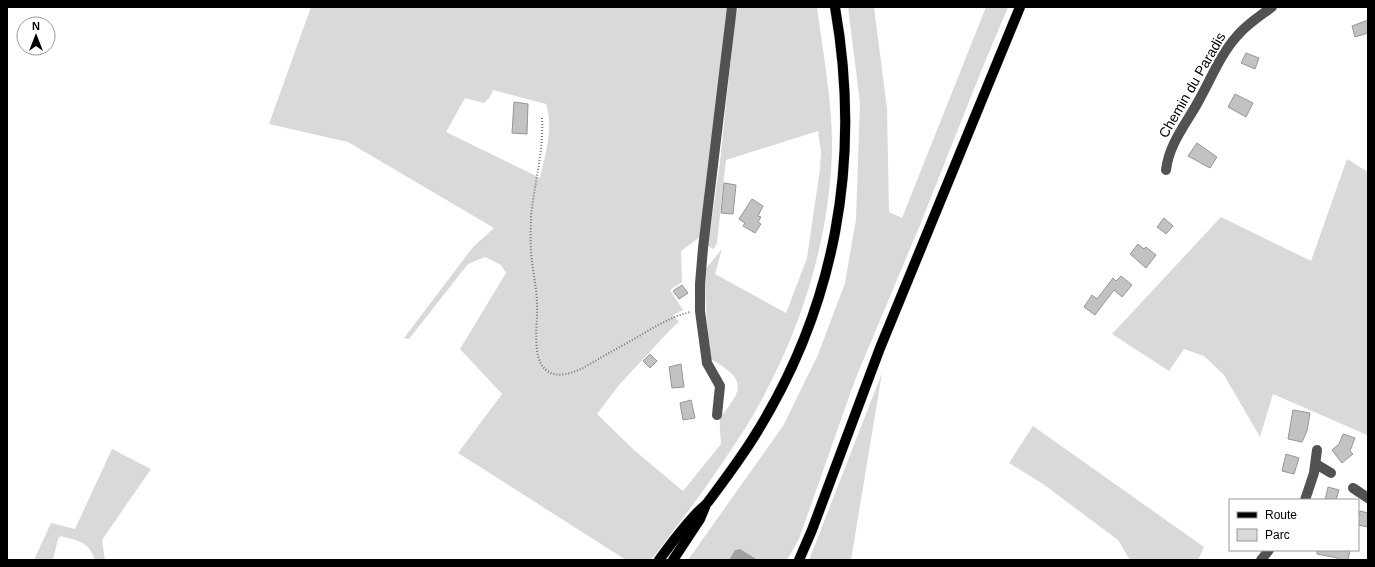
<svg xmlns="http://www.w3.org/2000/svg" width="1375" height="567" font-family="Arial,sans-serif">
<style>
.green{fill:#d9d9d9;fill-rule:evenodd}
.water{fill:#a0a0a0}
.building{fill:#c2c2c2;stroke:#969696}
.lines{fill:none;stroke-linecap:round;stroke-linejoin:round}
.major-casing{stroke:#dbdbdb;stroke-width:11}
.path{stroke:#747474;stroke-width:2;stroke-dasharray:1 2;stroke-linecap:butt}
.minor{stroke:#525252;stroke-width:10}
.major{stroke:#000;stroke-width:10}
.labels{text-anchor:middle;stroke-width:4;stroke-linejoin:round;paint-order:stroke}
.street-label{font-size:14px;fill:#000;stroke:#fff}
</style>
<rect width="100%" height="100%" fill="#fff"/>
<g class="green">
<path d="M311,7h417l-28,230 -19,14 1,31 -12,8 13,20 -10,5 6,7 -8,7 -52,56 -22,29 37,36 49,41 38,-47c0,-6 -2,-20 -1,-25 2,-5 8,-11 11,-16 17,-23 -1,-32 -20,-44l-4,-36 -3,-52 18,-22 -7,25 71,39 21,-55 13,-89 1,-17 -3,-21 -92,29 -9,83 -3,6 -5,-2 -1,-2 12,-83 15,-143 3,-12h79c6,46 16,98 15,144 -3,94 -33,185 -80,266 -6,11 -14,22 -21,33 -25,38 -52,74 -80,110h-25l-168,-107 44,-59 -42,-45 46,-76 -5,-8 -16,-8 -17,7 -59,75 -5,-1 69,-91 21,-19 -146,-86 -79,-18zM493,90l53,14c8,24 -1,50 -6,74l-94,-46 19,-34 19,5 6,-6z"/>
<path d="M848,7h26l13,102 2,103 13,6 84,-211h22l-26,62 -62,156 -65,155 -56,159 -12,21h-29l-18,-11 -5,1 -6,10h-41l95,-134 34,-69 28,-74 11,-64 4,-116z"/>
<path d="M1347,159l21,13v261l-1,2 -94,-41 -13,43 -36,-62 -20,-19 -20,-7 -15,22 -57,-37 109,-117 90,44z"/>
<path d="M882,373l-31,187h-42z"/>
<path d="M1033,426l171,121 -6,13h-68l-12,-20 -75,-56 -34,-21z"/>
<path d="M112,449l39,20 -49,71 3,20h-10c-6,-19 -17,-19 -34,-24l-3,3 -5,21h-19l17,-37 24,6z"/>
</g>
<path class="water" d="M740,549l18,11h-29l6,-10z"/>
<g class="building">
<path d="M1368,20v13l-13,4 -3,-11z"/>
<path d="M1246,53l13,5 -4,11 -14,-6z"/>
<path d="M1235,94l18,9 -7,14 -18,-10z"/>
<path d="M514,102l14,2 -1,30 -15,-1z"/>
<path d="M1197,143l20,14 -7,11 -22,-12z"/>
<path d="M724,183l12,2 -3,29 -12,-1z"/>
<path d="M752,199l11,7 -5,10 3,1 -3,5 3,2 -6,9 -12,-7 2,-3 -6,-4z"/>
<path d="M1164,218l9,8 -7,8 -9,-7z"/>
<path d="M1138,244l6,5 2,-2 10,8 -10,13 -16,-14z"/>
<path d="M1121,276l11,9 -10,12 -8,-7 -19,25 -11,-8 8,-12 5,4 16,-21 3,3z"/>
<path d="M682,285l6,8 -9,6 -6,-8z"/>
<path d="M650,354l7,7 -7,7 -7,-7z"/>
<path d="M681,364l3,23 -12,1 -3,-21z"/>
<path d="M691,400l4,18 -12,2 -3,-17z"/>
<path d="M1293,410l17,3 -3,18 -5,11 -14,-3z"/>
<path d="M1343,434l12,4 -5,13 3,3 -11,9 -10,-13 7,-6z"/>
<path d="M1286,454l13,4 -5,16 -12,-3z"/>
<path d="M1328,487l11,3 -3,10h-11z"/>
<path d="M1360,511l8,2v14l-10,-2v-11l1,1z"/>
<path d="M1317,550h33l-2,10h-11l1,-2 -21,-4z"/>
</g>
<g class="lines">
<g class="major-casing">
<g id="major">
<path d="M659,560c11,-15 23,-31 36,-45 4,-5 9,-8 13,-13 15,-20 30,-40 44,-62 84,-132 110,-279 83,-433"/>
<path d="M673,560l27,-41 5,-12"/>
<path d="M799,560l13,-30 68,-182 140,-341"/>
</g>
</g>
<path class="path" d="M542,118c2,33 -8,66 -11,99 0,11 -1,23 0,34 1,18 6,36 6,54 1,18 -6,53 9,65 11,9 26,3 37,-2l77,-44 17,-8 13,-4"/>
<g class="minor">
<path d="M1166,170c3,-26 20,-46 32,-68 13,-23 22,-47 39,-66 10,-12 23,-20 35,-29"/>
<path d="M717,415l3,-29 -13,-23 -7,-52v-27l3,-36 29,-241"/>
<path d="M1316,464l15,9"/>
<path d="M1353,488l15,10"/>
<path d="M1305,500l9,-27 3,-23"/>
<path d="M1261,560l8,-10"/>
</g>
<use href="#major" class="major"/>
</g>
<g class="labels">
<g class="street-label">
<text transform="translate(1192 85) rotate(-60)" y="5">Chemin du Paradis</text>
</g>
</g>
<rect width="1375" height="567" fill="none" stroke="#000000" stroke-width="16"/>
<rect x="1229" y="499" width="130" height="52" fill="#ffffff" stroke="#999999"/>
<rect x="1237" y="512" width="20" height="6" fill="#000000" stroke="#999999"/>
<text x="1265" y="519" font-size="12" fill="#000000">Route</text>
<rect x="1237" y="529" width="20" height="12" fill="#d9d9d9" stroke="#999999"/>
<text x="1265" y="539" font-size="12" fill="#000000">Parc</text>
<g transform="translate(36 36)"><circle r="19" fill="#ffffff" stroke="#999999"/>
<path d="M0-3L7 15L0 10L-7 15Z" fill="#000000"/>
<text y="-6" font-size="11" font-weight="bold" text-anchor="middle" fill="#000000">N</text>
</g>
</svg>
